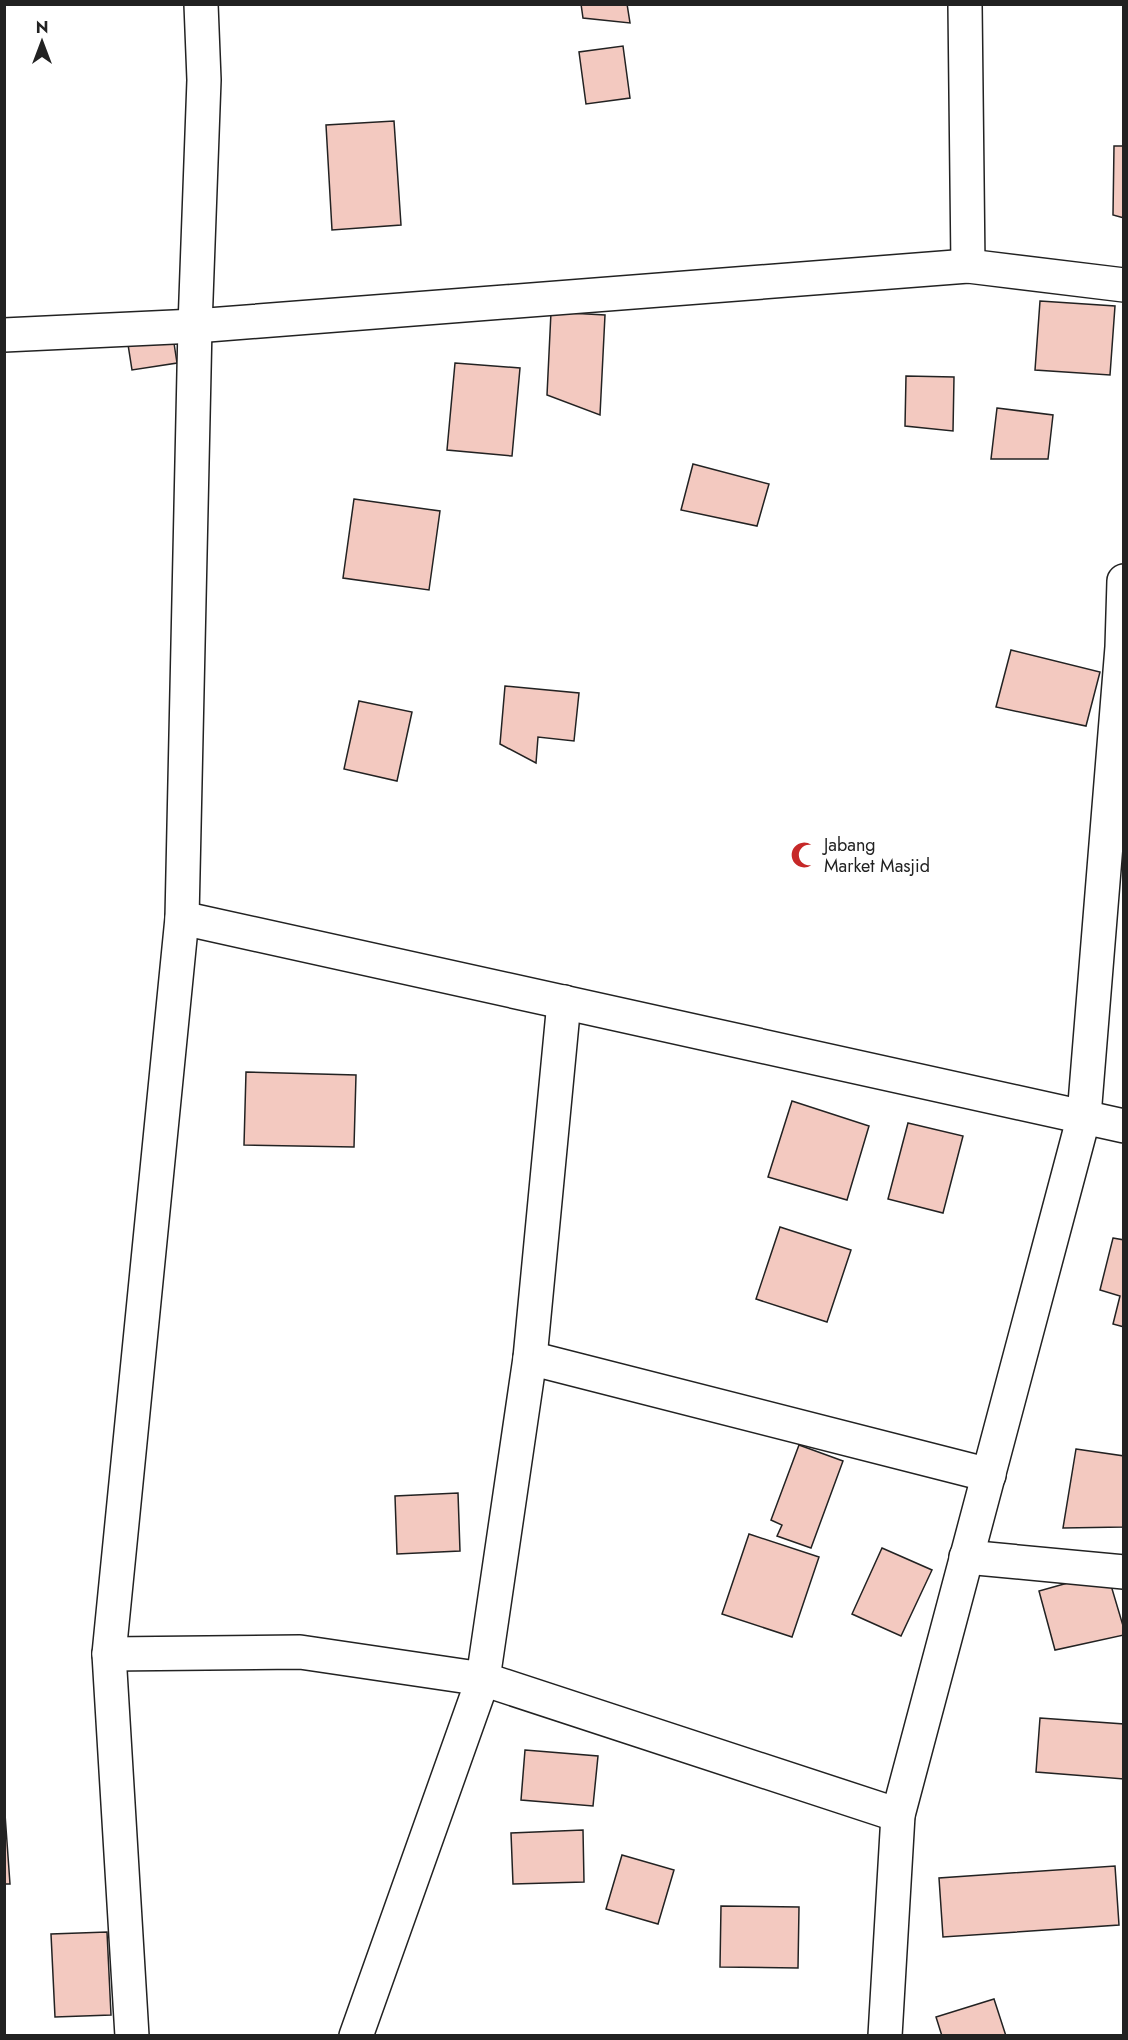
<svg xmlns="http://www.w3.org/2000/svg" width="1128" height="2040" font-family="Jost,sans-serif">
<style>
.building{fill:#f3c9c0;stroke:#222;stroke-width:1.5}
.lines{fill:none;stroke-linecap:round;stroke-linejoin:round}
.street-casing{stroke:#222;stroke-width:36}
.street{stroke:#fff;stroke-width:33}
.labels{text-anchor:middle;stroke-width:4.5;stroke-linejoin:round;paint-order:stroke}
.poi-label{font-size:18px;fill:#222;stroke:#fff;text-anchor:start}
</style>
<rect width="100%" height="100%" fill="#fff"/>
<g class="building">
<path d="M581,4h46l3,19 -47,-5z"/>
<path d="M623,46l7,52 -44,6 -7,-52z"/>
<path d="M394,121l7,104 -69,5 -6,-105z"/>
<path d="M1114,146h10v72l-11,-3z"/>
<path d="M1040,301l75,5 -5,69 -75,-5z"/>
<path d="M551,312l54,3 -5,100 -53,-20z"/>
<path d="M172,330l5,33 -45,7 -5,-32z"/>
<path d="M455,363l65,5 -8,88 -65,-6z"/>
<path d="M906,376l48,1 -1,54 -48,-5z"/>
<path d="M997,408l56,7 -5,44h-57z"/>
<path d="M693,464l76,20 -12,42 -76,-16z"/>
<path d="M354,499l86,12 -11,79 -86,-12z"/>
<path d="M1011,650l89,22 -14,54 -90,-19z"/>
<path d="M505,686l74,7 -5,48 -36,-4 -2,26 -36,-19z"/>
<path d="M359,701l53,11 -15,69 -53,-12z"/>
<path d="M246,1072l110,3 -2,72 -110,-2z"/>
<path d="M792,1101l77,25 -22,74 -79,-23z"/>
<path d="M908,1123l55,13 -20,77 -55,-14z"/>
<path d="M780,1227l71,23 -24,72 -71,-23z"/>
<path d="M1113,1238l11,2v87l-11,-3 7,-28 -20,-6z"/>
<path d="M799,1445l44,16 -32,87 -34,-12 5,-11 -11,-5z"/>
<path d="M1076,1449l48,7v71l-61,1z"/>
<path d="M458,1493l2,58 -63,3 -2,-58z"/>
<path d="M749,1534l70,23 -27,80 -70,-23z"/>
<path d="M882,1548l50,22 -31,66 -49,-22z"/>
<path d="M1107,1572l17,57v6l-69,15 -16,-59z"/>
<path d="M1040,1718l84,6v55l-88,-7z"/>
<path d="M525,1750l73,6 -5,50 -72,-6z"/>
<path d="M4,1800l6,84h-6z"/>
<path d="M583,1830l1,52 -71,2 -2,-51z"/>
<path d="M622,1855l52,15 -16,54 -52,-15z"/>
<path d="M1115,1866l4,59 -176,12 -4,-59z"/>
<path d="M721,1906l78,1 -1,61 -78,-1z"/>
<path d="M107,1932l4,83 -56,2 -4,-83z"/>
<path d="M994,1999l12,37h-64l-6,-19z"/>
</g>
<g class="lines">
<g class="street-casing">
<g id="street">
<path d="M965,4l3,262"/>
<path d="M4,335l191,-9 773,-60 156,19"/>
<path d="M182,918l942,208"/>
<path d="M530,1358l459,117"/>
<path d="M966,1557l158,15"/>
<path d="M109,1654l191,-2 183,27 415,136"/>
<path d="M132,2036l-23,-382 73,-736 13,-592 9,-246 -3,-76"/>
<path d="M356,2036l127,-357 47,-321 34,-356"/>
<path d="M885,2036l13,-221 186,-699 38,-469 2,-66"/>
</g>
</g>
<use href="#street" class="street"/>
</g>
<defs>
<g id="mosque-bare" transform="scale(2.07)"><path d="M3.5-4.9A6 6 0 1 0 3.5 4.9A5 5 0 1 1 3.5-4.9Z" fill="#c62828" stroke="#fff" stroke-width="2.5" paint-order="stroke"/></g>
</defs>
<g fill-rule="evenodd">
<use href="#mosque-bare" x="804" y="855"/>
</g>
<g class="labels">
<g class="poi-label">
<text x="824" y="851">Jabang<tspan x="824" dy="21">Market Masjid</tspan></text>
</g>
</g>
<rect width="1128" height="2040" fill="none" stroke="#222222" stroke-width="12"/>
<g transform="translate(42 42)" stroke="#ffffff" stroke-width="4.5" paint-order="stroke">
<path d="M0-4.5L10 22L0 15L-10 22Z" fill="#222222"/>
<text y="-9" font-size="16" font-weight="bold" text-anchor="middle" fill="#222222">N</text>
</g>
</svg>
